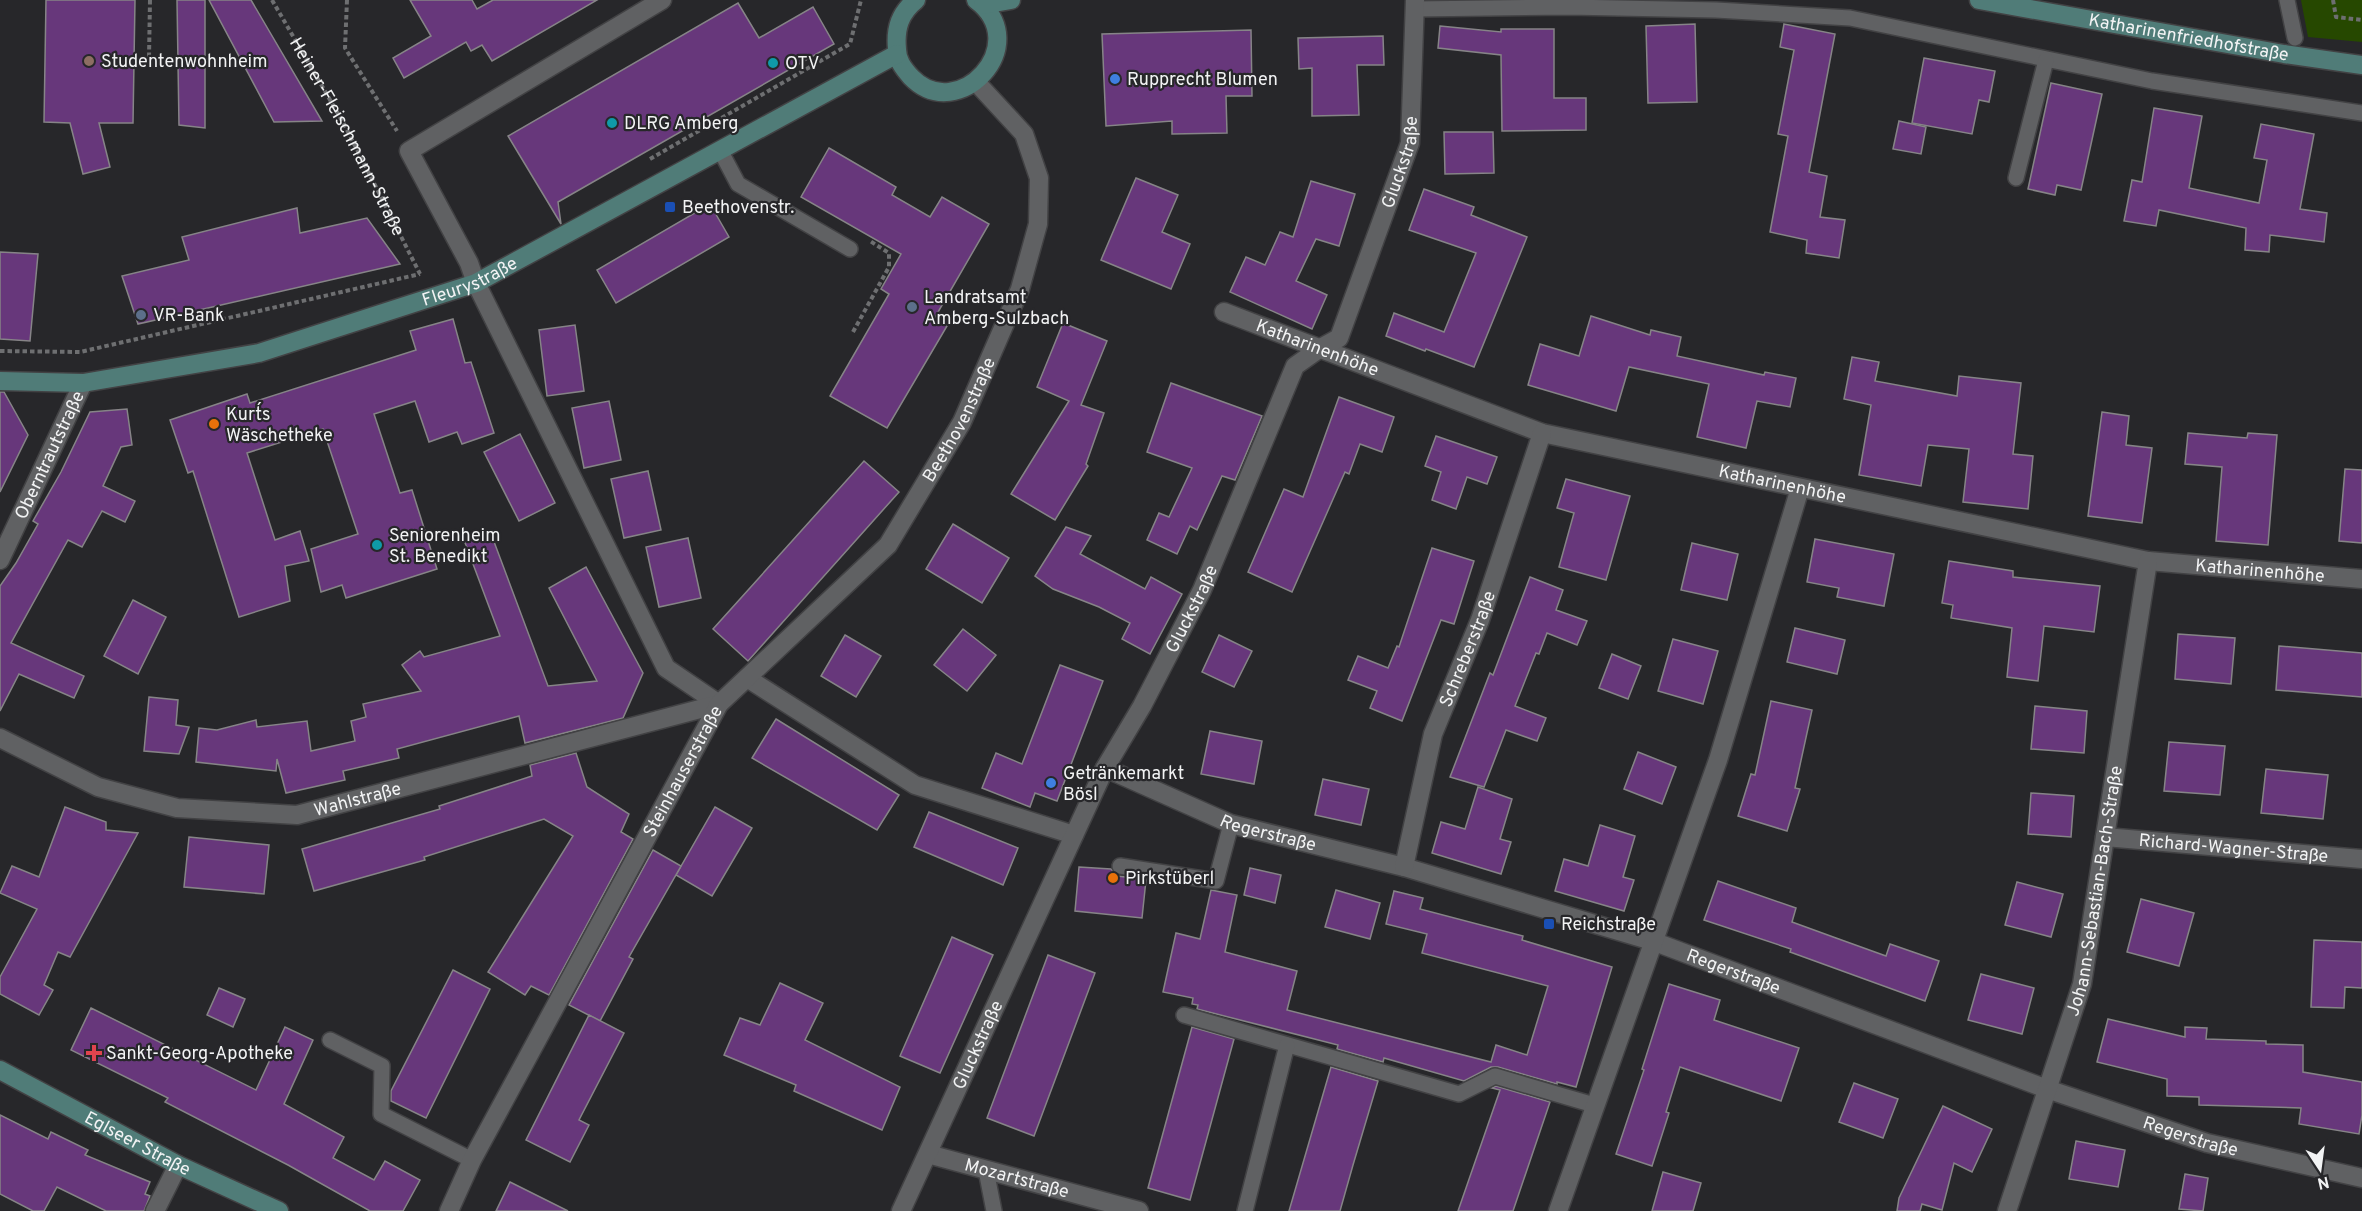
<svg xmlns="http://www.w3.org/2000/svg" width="2362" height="1211" font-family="Overpass,sans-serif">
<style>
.green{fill:#264800}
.building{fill:#67377b;stroke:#868487;stroke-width:1.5}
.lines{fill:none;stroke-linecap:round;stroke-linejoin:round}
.lane-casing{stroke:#424244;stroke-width:18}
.street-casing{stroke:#424244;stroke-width:21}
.secondary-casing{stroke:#424244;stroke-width:21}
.path{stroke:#6e6f71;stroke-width:4;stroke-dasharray:4.5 3;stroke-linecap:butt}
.lane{stroke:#606163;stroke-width:15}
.street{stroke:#606163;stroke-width:18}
.secondary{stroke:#507c78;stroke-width:18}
.education-dot{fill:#8d6e63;stroke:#27272a;stroke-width:2}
.culture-dot{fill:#0f9aa8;stroke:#27272a;stroke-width:2}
.shop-dot{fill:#3f7fe0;stroke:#27272a;stroke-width:2}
.transit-dot{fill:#1a4fb4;stroke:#27272a;stroke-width:2}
.service-dot{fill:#5c6f8a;stroke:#27272a;stroke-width:2}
.food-dot{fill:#e8710a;stroke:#27272a;stroke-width:2}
.health-dot{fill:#e0444e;stroke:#27272a;stroke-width:2}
.labels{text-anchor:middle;stroke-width:4.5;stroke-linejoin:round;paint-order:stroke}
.street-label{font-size:18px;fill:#f2f3f4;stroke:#27272a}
.poi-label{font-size:18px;fill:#f2f3f4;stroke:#27272a;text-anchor:start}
</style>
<rect width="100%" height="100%" fill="#27272a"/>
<path class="green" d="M2301,0h61v42l-54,-5z"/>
<g class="building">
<path d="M46,0h89l-2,123h-34l11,44 -27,7 -13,-51 -26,-1z"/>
<path d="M177,0h28v128l-26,-3z"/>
<path d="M209,0h42l71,121 -48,1z"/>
<path d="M410,0h62l5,9 16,-9h104l-105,61 -10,-16 -11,6 -5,-9 -62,36 -11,-20 38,-22z"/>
<path d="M738,3l21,35 54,-31 21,37 -276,158 3,22 -53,-88z"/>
<path d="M1695,24l2,78 -49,1 -2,-77z"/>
<path d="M1784,24l51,10 -26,138 18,4 -7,41 25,3 -6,38 -33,-5 1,-13 -37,-8 18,-96 -10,-2 16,-84 -14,-3z"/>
<path d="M1440,26l61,6v-3h53v69h32v32l-84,1 -1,-76 -63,-7z"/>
<path d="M1251,30l1,66h-26l1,37 -55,1v-13l-66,5 -4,-92z"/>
<path d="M1383,36l1,29h-27l2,50 -47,1v-48l-13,1 -1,-31z"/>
<path d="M1924,58l71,13 -6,31 -10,-2 -7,34 -60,-11z"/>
<path d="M2051,83l51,11 -21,96 -24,-5 -2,10 -27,-6z"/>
<path d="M2154,108l48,8 -13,72 70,15 8,-43 -13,-2 7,-34 53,10 -14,75 27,4 -3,29 -54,-7 -1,17 -24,-2 1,-22 -87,-18 -3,16 -32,-5 8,-41 10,2z"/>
<path d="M1899,121l27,6 -5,27 -28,-5z"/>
<path d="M1444,132h49l1,41 -49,1z"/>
<path d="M829,148l67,39 -4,8 38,22 12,-20 47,27 -55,95 13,7 -60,102 -57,-32 59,-102 -8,-5 20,-35 -100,-57z"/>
<path d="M1136,178l42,17 -16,37 28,12 -19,45 -70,-29z"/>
<path d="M1311,181l44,13 -16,52 -23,-7 -20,42 31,14 -15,34 -82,-37 16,-35 19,8 15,-33 13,5z"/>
<path d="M1424,189l50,18 -3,8 56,22 -53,130 -48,-18 -1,2 -39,-15 8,-23 50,19 32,-79 -67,-23z"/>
<path d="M710,204l19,33 -113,66 -19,-33z"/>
<path d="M297,208l3,25 67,-15 33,46 -262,60 -16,-48 67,-16 -7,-23z"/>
<path d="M0,252l38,2 -8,87 -30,-2z"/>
<path d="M1591,316l59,19 1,-5 30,7 -4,19 87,19 1,-3 31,6 -6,29 -33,-6 -11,47 -49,-11 12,-53 -80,-17 -13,44 -88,-26 12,-41 39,12z"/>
<path d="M453,319l12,44 6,-1 23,71 -32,11 -5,-12 -28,10 -14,-41 -41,13 26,79 12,-3 25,79 -91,29 -4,-13 -21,7 -10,-43 47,-15 -35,-105 -76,24 28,87 25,-9 9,30 -24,5 5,35 -51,16 -46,-146 -5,2 -18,-53 77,-26 3,9 166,-53 -6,-19z"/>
<path d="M1063,323l44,18 -26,64 23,8 -18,51 2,2 -33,54 -44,-26 58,-93 -32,-14z"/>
<path d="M575,325l9,66 -37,5 -8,-66z"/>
<path d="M1852,357l27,5 -4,19 82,15 2,-20 62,7 -8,71 20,2 -5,53 -65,-7 6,-53 -41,-4 -7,41 -62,-11 12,-70 -27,-6z"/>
<path d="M1171,383l91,33 -27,64 -13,-4 -25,54 -7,-4 -13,28 -30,-14 12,-27 10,4 23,-49 -45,-16z"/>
<path d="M0,392h4l24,43 -28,57z"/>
<path d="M1339,397l55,20 -12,35 -22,-8 -11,30 -4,-2 -53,120 -44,-20 36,-83 19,8z"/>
<path d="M609,401l12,59 -37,8 -12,-60z"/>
<path d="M127,409l5,36 -11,2 -18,39 32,15 -10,21 -23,-11 -20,36 -14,-7 -57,103 73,33 -10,22 -55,-24 -19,37v-125l16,-23 22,-39 -5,-3 28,-49 29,-60z"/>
<path d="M2102,412l27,4 -3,29 26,3 -10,75 -54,-7z"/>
<path d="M2188,433l59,5 1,-5 29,2 -9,110 -52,-4 6,-74 -37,-3z"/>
<path d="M520,434l35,69 -36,18 -35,-69z"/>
<path d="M1436,436l61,21 -10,27 -20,-7 -11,32 -24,-9 9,-28 -16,-6z"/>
<path d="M864,461l35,31 -151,169 -35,-32z"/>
<path d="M2345,469l17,1v73l-23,-2z"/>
<path d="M648,471l13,59 -37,8 -13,-59z"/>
<path d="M1566,479l64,17 -24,84 -47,-13 15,-54 -17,-5z"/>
<path d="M953,524l56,34 -27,45 -56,-34z"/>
<path d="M1066,527l25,9 -11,18 65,35 6,-12 31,17 -32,60 -28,-15 8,-16 -31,-16 -46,-18 -18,-13z"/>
<path d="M490,531l58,155 49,-5 -48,-93 37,-21 57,106 -20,45 -98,25 -6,-27 -122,33 2,9 -56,13 2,9 -59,13 -9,-34 -1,12 -80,-9 3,-34 18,2 39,-10 1,7 50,-6 4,30 44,-10 -4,-20 15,-4 -3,-13 58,-13 -19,-26 18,-14 4,6 76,-21 -36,-96z"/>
<path d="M688,538l13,60 -42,9 -13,-60z"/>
<path d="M1815,539l79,15 -10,52 -47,-9 2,-9 -32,-6z"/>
<path d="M1692,543l46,11 -11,46 -46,-10z"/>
<path d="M1432,548l42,13 -20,63 -13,-4 -39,101 -32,-13 7,-17 -29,-11 10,-24 30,12 9,-22 2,1z"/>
<path d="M1949,561l64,10v6l87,9 -6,46 -50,-6 -6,55 -31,-4 5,-49 -61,-10 2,-13 -11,-2z"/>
<path d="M1530,577l33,13 -7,20 31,11 -10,24 -30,-12 -8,21 -3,-1 -21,53 31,12 -9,23 -31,-11 -22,57 -34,-10 40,-104 3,2z"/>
<path d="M133,600l33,17 -28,57 -34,-18z"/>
<path d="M1795,628l50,12 -8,34 -50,-12z"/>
<path d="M963,629l33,26 -29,36 -33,-26z"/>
<path d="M2178,634l57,4 -4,46 -56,-5z"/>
<path d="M845,635l36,21 -25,41 -35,-21z"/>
<path d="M1219,635l33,16 -18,36 -32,-15z"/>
<path d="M1673,639l45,12 -15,53 -45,-13z"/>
<path d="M2279,646l83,7v44l-86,-7z"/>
<path d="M1612,654l29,12 -13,33 -29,-11z"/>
<path d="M1060,665l43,16 -46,120 -22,-8 -5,14 -48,-19 14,-35 26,11z"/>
<path d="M149,697l29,3 -2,25 13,2 -10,27 -35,-3z"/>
<path d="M1771,701l41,9 -17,78 5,1 -13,42 -49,-15 13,-42 4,1z"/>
<path d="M2035,706l52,5 -3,42 -53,-4z"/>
<path d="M776,719l123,76 -22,35 -125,-72z"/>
<path d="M1210,731l52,10 -8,43 -53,-10z"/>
<path d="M2169,742l56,4 -5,49 -56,-4z"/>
<path d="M1638,752l38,15 -14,37 -38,-15z"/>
<path d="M576,753l11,34 42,27 -8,18 12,7 -84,156 -18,-9 -6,9 -37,-23 85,-136 -29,-17 -120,38 1,3 -111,31 -12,-42 138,-40 -1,-3 93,-30 -2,-11z"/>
<path d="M2266,769l62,6 -5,44 -62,-6z"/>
<path d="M1323,779l46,10 -8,36 -46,-10z"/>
<path d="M1478,787l34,12 -12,40 11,3 -10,32 -69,-21 9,-31 24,7z"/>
<path d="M2031,793l43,3 -3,41 -43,-3z"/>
<path d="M65,807l41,15v8l32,3 -68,124 -12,-5 -14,33 9,5 -14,25 -39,-21v-17l37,-68 -37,-16 12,-27 27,11z"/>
<path d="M715,807l37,21 -40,68 -36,-21z"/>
<path d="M929,812l89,36 -15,37 -89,-38z"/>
<path d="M1600,825l35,11 -12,41 11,3 -10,31 -69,-20 9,-32 24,7z"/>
<path d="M189,837l80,8 -5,49 -80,-7z"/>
<path d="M653,850l28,16 -52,91 4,2 -33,62 -31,-16z"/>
<path d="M1079,867l32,2 7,7 28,4 -4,38 -67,-7z"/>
<path d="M1250,868l31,7 -6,28 -31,-8z"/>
<path d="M1718,881l78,27 -4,14 44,16 50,18 4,-12 49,17 -14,40 -135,-49 1,-3 -87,-29z"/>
<path d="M2017,882l46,12 -12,43 -46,-12z"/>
<path d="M1211,890l26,5 -12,57 72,19 -10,39 204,52 5,-17 31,10 21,-69 -126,-33 5,-19 -41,-10 8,-33 29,7 -3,11 103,27 -1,4 90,27 -36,120 -19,-5v2l-59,-17h-7l-27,14 -80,-23 -1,4 -46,-13 1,-4 -141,-36 1,-4 -6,-1 1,-6 -30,-6 13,-59 24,6z"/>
<path d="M1336,890l44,13 -10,36 -45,-12z"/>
<path d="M2141,899l53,14 -15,53 -52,-14z"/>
<path d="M952,937l41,18 -53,118 -40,-17z"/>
<path d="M2314,940l48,2v46l-17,-1 -1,21 -33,-1z"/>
<path d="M1048,955l47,18 -61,163 -47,-18z"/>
<path d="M453,970l37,19 -64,129 -35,-17v-10z"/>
<path d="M1981,974l53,14 -12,46 -54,-14z"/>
<path d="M780,983l43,20 -18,37 95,47 -18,43 -88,-39 2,-6 -72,-30 16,-37 20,7z"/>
<path d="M1669,984l51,16 -6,20 85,28 -18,53 -101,-34 -14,45 3,1 -17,53 -36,-12 28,-84 -2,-1z"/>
<path d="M219,988l26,11 -12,28 -26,-12z"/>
<path d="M91,1008l165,82 29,-63 28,13 -29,64 60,33 -11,21 41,22 11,-19 35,19 -17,31h-33l-82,-46 -123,-63 3,-4 -97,-48z"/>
<path d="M589,1015l35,18 -45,87 10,5 -19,37 -44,-22z"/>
<path d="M2108,1019l77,18v-10l22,1 -1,11 60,2v3l37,1v27l59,10v33l-3,19 -60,-10 2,-16 -102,-3v-8l-32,-1v-17l-70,-17z"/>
<path d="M1192,1027l42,12 -44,161 -42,-12z"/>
<path d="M1331,1067l47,14 -25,84 -13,46h-51z"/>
<path d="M1854,1083l44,16 -15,39 -44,-16z"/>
<path d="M1496,1086l54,16 -37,109h-55l42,-121 -8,-2z"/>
<path d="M1943,1106l49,23 -20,43 -18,-9 -12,47 -20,-6 -2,7h-23l2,-13z"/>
<path d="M0,1115l48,24 3,-7 37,18 -3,5 65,27 -5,12 5,2 -6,15h-38l-49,-24 -13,24h-11l-33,-17z"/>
<path d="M2076,1141l49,9 -7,37 -49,-8z"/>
<path d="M1663,1172l38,11 -8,28h-41z"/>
<path d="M2185,1174l23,4 -5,33 -24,-2z"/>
<path d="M510,1182l58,29h-72z"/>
</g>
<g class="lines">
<g class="lane-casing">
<g id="lane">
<path d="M2287,0l8,38"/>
<path d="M1415,9l154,-2 147,3 134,8 302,63 210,32"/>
<path d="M720,150l18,34 112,65"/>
<path d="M2016,178l30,-118"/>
<path d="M1120,866l96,15 15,-57"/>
<path d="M1184,1015l275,79 36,-18 99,29"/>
<path d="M330,1040l52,26 -1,48 91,46"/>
<path d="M986,1170l8,41"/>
<path d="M1245,1211l42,-166"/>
</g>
</g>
<g class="street-casing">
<g id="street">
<path d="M662,0l-253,151 60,112 7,20 190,385 53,36"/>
<path id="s2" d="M1224,312l318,121 606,128 214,18"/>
<path id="s3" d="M0,560l83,-177"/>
<path d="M747,678l168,107 159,50"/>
<path id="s4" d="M0,738l98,49 79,21 120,7 422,-111"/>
<path id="s5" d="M1105,768l126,56 173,43 251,75 392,147 160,54 155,35"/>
<path id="s6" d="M2105,837l257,22"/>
<path id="s7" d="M1404,867l29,-133 47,-114 62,-187"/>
<path id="s8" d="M928,1154l211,57"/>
<path d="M155,1211l23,-46"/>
<path id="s9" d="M449,1211l23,-51 247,-456 169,-159 74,-123 58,-133 18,-65 1,-46 -15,-44 -48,-52"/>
<path id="s10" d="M901,1211l204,-443 37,-62 60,-116 93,-224 24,-17 20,-11 71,-195 5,-143"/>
<path d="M1558,1211l160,-451 82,-272"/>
<path id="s11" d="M2007,1211l75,-227 66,-423"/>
</g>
</g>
<g class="secondary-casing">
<g id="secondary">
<path d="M916,0c-16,13 -21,28 -19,49 0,11 6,19 14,28 47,49 124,-33 65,-77"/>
<path id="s12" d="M1979,0l305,54 78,11"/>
<path d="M983,5l28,-5"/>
<path id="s13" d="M0,381l83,2 176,-30 217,-70 421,-229"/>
<path id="s14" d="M0,1070l178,95 101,46"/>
</g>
</g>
<g class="path">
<path d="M150,0l-1,58 30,1"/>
<path id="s1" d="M272,0l72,124 76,150"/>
<path d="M347,0l-2,48 52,83"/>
<path d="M2333,0l3,17 26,3"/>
<path d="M650,159l200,-115 11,-44"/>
<path d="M853,332l36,-65v-14l-19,-12"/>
<path d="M0,351l80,1 340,-78"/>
</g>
<use href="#lane" class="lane"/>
<use href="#street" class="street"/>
<use href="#secondary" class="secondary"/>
</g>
<circle class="education-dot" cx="89" cy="61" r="6"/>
<g class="culture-dot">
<circle cx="773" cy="63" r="6"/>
<circle cx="612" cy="123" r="6"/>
<circle cx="377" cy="545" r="6"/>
</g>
<g class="shop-dot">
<circle cx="1115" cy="79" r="6"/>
<circle cx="1051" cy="783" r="6"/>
</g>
<g class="transit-dot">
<rect x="664" y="201" width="12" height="12" rx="3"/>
<rect x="1543" y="918" width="12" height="12" rx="3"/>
</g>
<g class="service-dot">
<circle cx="912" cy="307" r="6"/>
<circle cx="141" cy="315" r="6"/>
</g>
<g class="food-dot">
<circle cx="214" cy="424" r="6"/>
<circle cx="1113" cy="878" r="6"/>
</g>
<path class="health-dot" d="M91 1044h6v6h6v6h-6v6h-6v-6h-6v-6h6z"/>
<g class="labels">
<g class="street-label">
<text dy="6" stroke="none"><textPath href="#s12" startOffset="213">Katharinenfriedhofstraße</textPath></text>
<text dy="6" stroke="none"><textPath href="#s1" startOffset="156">Heiner-Fleischmann-Straße</textPath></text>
<text dy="6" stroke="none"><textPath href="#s10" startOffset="1172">Gluckstraße</textPath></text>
<text dy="6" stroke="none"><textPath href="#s13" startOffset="484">Fleurystraße</textPath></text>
<text dy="6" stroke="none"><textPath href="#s2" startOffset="100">Katharinenhöhe</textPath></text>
<text dy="6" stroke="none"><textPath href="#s9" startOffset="951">Beethovenstraße</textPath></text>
<text dy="6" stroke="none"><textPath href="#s3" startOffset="116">Oberntrautstraße</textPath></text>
<text dy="6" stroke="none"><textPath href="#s2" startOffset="586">Katharinenhöhe</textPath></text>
<text dy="6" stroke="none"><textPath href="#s2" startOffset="1072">Katharinenhöhe</textPath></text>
<text dy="6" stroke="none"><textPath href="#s10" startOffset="669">Gluckstraße</textPath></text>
<text dy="6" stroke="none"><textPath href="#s7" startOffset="228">Schreberstraße</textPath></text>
<text dy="6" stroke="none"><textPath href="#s9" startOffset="498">Steinhauserstraße</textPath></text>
<text dy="6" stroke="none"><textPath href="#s4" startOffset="374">Wahlstraße</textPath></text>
<text dy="6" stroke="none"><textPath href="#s5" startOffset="176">Regerstraße</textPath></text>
<text dy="6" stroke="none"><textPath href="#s6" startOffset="129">Richard-Wagner-Straße</textPath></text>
<text dy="6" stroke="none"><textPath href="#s11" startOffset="333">Johann-Sebastian-Bach-Straße</textPath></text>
<text dy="6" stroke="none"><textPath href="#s5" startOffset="662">Regerstraße</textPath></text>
<text dy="6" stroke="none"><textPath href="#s10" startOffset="183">Gluckstraße</textPath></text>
<text dy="6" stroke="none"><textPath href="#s5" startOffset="1148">Regerstraße</textPath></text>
<text dy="6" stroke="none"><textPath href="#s14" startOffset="156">Eglseer Straße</textPath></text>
<text dy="6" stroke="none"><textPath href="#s8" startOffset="92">Mozartstraße</textPath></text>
</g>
<g class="poi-label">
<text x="101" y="67">Studentenwohnheim</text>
<text x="785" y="69">OTV</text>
<text x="1127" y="85">Rupprecht Blumen</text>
<text x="624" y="129">DLRG Amberg</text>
<text x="682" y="213">Beethovenstr.</text>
<text x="924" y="303">Landratsamt<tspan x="924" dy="21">Amberg-Sulzbach</tspan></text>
<text x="153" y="321">VR-Bank</text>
<text x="226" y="420">Kurt´s<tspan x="226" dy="21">Wäschetheke</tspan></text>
<text x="389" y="541">Seniorenheim<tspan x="389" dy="21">St. Benedikt</tspan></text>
<text x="1063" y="779">Getränkemarkt<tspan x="1063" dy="21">Bösl</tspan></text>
<text x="1125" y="884">Pirkstüberl</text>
<text x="1561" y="930">Reichstraße</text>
<text x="106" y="1059">Sankt-Georg-Apotheke</text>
</g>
</g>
<g transform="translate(2320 1169) rotate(167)" stroke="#27272a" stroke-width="4.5" paint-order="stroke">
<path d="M0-4.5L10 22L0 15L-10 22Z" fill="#f2f3f4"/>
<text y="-9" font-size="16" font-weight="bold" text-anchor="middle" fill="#f2f3f4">N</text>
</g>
</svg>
